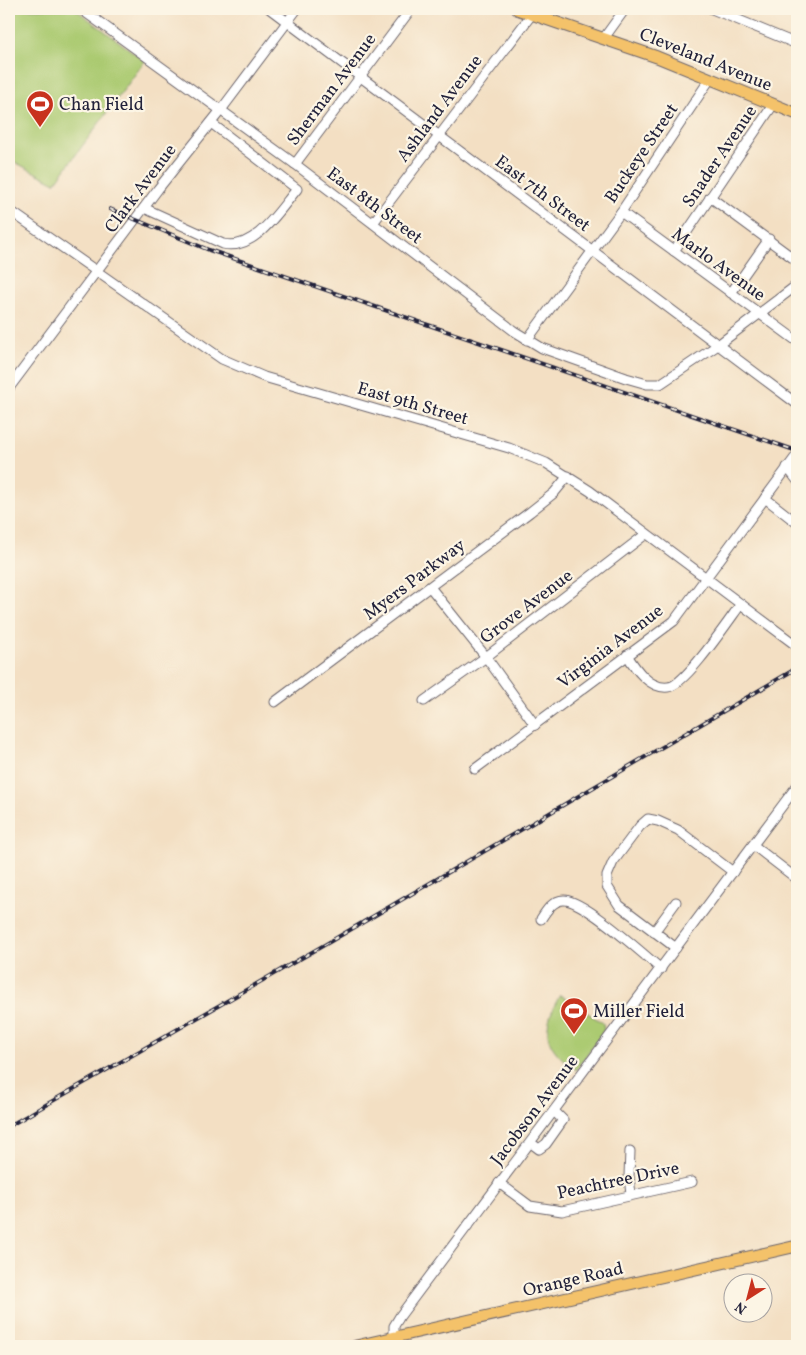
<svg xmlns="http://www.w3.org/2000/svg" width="806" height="1355" font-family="Vollkorn,serif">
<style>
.green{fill:#abca71;stroke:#667656}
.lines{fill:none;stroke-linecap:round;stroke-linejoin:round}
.minor-casing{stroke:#6b646b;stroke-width:11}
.major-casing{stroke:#6b646b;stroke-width:13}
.minor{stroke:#fff;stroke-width:9}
.major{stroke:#f4c26a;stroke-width:11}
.rail-casing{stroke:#22223b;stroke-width:4}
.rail{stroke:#fcf5e5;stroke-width:2;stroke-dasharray:5.5;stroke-linecap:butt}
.labels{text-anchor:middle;stroke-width:4.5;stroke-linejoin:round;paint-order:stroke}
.street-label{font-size:18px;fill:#22223b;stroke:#fcf5e5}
.poi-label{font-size:18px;fill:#22223b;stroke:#fcf5e5;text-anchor:start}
</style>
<rect width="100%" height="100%" fill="#fcf5e5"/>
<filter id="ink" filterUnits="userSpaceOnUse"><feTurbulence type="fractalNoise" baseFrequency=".02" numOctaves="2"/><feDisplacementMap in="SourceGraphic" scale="10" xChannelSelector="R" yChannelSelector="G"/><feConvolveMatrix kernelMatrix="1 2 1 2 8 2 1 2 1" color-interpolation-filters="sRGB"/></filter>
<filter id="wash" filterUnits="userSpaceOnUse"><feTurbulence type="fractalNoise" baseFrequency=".0096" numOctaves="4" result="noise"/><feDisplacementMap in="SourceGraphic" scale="20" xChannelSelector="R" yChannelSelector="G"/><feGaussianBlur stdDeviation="1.12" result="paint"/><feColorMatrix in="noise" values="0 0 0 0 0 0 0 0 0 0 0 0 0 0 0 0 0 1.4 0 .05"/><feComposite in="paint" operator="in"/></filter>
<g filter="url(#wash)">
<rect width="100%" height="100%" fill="#f3dfc3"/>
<g class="green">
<path d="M18,9h57l70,52 -90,122 -46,-24v-145z"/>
<path d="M560,995l43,28 1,7 -28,40c-32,-24 -36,-39 -16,-75z"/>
</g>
</g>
<g filter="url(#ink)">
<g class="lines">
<g class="minor-casing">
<g id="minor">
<path d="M81,9l214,155 219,167 28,17 84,30 21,6h13l58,-39 79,-60"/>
<path d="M270,9l527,395"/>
<path d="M712,9l85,35"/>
<path d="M604,38l21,-29"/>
<path d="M295,164l116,-155"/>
<path d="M710,197l87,64"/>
<path d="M144,208l79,36c30,7 54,-30 70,-50l4,-5 -86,-66"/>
<path d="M9,210l213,149 42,18 245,71 37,15 44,28 207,155"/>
<path d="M621,212l176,129"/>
<path d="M373,223l159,-209"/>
<path d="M674,251l99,-146"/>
<path d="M731,293l38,-54"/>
<path d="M527,340l94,-128 89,-133"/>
<path d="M9,388l149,-199 63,-79 76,-101"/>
<path d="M787,467l10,13"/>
<path d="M765,498l32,25"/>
<path d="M430,587l56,70 49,68"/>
<path d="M627,655c8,13 22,34 41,32 17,-1 61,-67 73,-83"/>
<path d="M424,701l62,-44 160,-123"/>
<path d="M275,702l255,-190 24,-19 14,-17"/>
<path d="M475,769l199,-148 123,-166"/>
<path d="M753,845l44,34"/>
<path d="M541,919c5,-8 12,-19 23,-19 20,0 79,54 97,69"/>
<path d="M654,932l22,-30"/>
<path d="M676,948l-57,-43 -12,-19v-10l6,-14 27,-36 8,-7 10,2 20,9 55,42"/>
<path d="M531,1143l8,6 7,-5 17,-24 -9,-9"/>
<path d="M630,1151l-1,25 2,19"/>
<path d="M499,1183l31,23 32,5 130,-29"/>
<path d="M394,1337v-11l6,-10 397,-530"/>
</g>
</g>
<g class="major-casing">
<g id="major">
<path d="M517,9l140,48 140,57"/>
<path d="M356,1346l441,-100"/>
</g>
</g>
<use href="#minor" class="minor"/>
<use href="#major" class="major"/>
<g class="rail-casing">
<g id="rail">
<path d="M110,209l99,41 588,201"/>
<path d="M9,1126l317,-182 471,-276"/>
</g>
</g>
<use href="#rail" class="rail"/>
</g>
</g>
<defs>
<g id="stadium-pin" transform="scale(1.4375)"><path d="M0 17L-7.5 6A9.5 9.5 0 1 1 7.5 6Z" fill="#c8321e" stroke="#fcf5e5"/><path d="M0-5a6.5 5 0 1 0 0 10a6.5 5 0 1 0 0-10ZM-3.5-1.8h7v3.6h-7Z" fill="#fff"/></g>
</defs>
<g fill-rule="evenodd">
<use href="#stadium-pin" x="40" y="104"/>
<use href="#stadium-pin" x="574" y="1011"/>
</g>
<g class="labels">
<g class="street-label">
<text transform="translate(706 59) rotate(22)" y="6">Cleveland Avenue</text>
<text transform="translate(331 89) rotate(-53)" y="6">Sherman Avenue</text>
<text transform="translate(439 108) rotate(-53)" y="6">Ashland Avenue</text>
<text transform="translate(641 153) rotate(-56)" y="6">Buckeye Street</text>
<text transform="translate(719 156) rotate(-56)" y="6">Snader Avenue</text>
<text transform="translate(140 188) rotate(-53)" y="6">Clark Avenue</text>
<text transform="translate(543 193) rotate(37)" y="6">East 7th Street</text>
<text transform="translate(375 205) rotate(37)" y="6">East 8th Street</text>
<text transform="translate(719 264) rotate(36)" y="6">Marlo Avenue</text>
<text transform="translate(413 403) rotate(16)" y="6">East 9th Street</text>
<text transform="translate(414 579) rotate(-37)" y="6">Myers Parkway</text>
<text transform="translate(526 606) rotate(-37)" y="6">Grove Avenue</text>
<text transform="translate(610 646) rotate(-37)" y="6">Virginia Avenue</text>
<text transform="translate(534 1110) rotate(-53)" y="6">Jacobson Avenue</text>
<text transform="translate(618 1180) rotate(-12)" y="6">Peachtree Drive</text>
<text transform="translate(573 1279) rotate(-13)" y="6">Orange Road</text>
</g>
<g class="poi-label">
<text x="59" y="110">Chan Field</text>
<text x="593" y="1017">Miller Field</text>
</g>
</g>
<rect width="806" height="1355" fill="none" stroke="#fcf5e5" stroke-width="30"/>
<g transform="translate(748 1298) rotate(216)"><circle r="24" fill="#fcf5e5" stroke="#a5a1a1"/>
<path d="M0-4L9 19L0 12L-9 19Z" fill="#c8321e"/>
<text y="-8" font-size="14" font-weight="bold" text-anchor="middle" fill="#22223b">N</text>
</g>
</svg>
